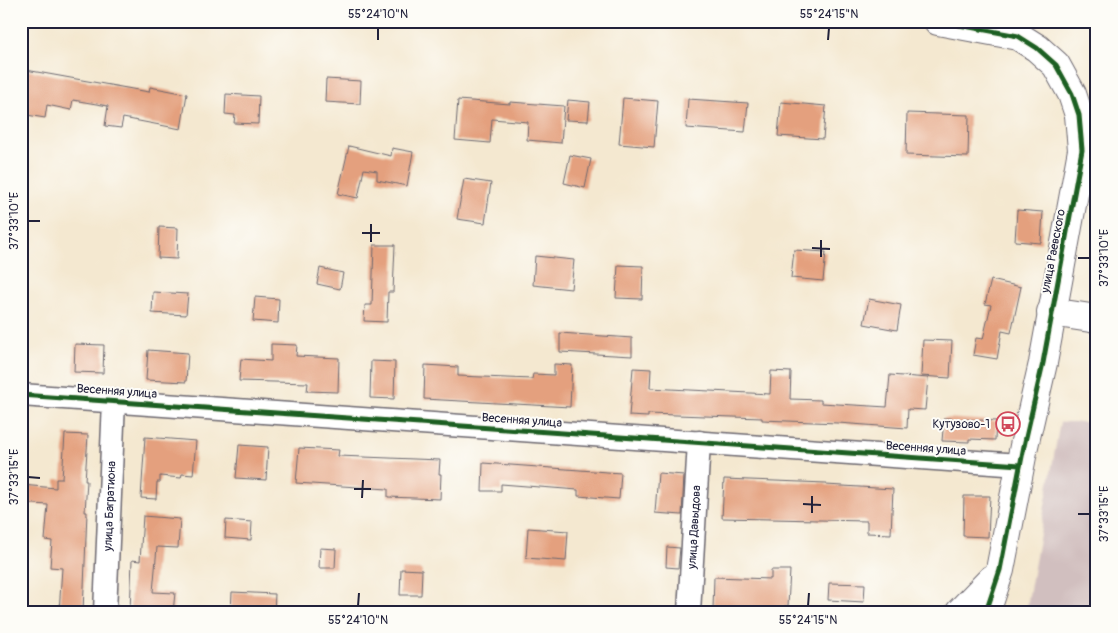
<svg xmlns="http://www.w3.org/2000/svg" width="1118" height="633" font-family="Pangolin,sans-serif">
<style>
.industrial{fill:#d1bfbf}
.building{fill:#e4a07e}
.lines{fill:none;stroke-linecap:round;stroke-linejoin:round}
.minor-casing{stroke:#6c676f;stroke-width:25}
.tertiary-casing{stroke:#6c676f;stroke-width:30}
.minor{stroke:#fff;stroke-width:22}
.tertiary{stroke:#fff;stroke-width:28}
.cycleway-casing{stroke:#fdfcf7;stroke-width:8}
.cycleway{stroke:#1b5e20;stroke-width:5}
.ticks{fill:none;stroke:#22223b;stroke-width:2}
.labels{text-anchor:middle;stroke-width:4;stroke-linejoin:round;paint-order:stroke}
.street-label{font-size:12px;fill:#22223b;stroke:#fdfcf7}
.poi-label{font-size:12px;fill:#22223b;stroke:#fdfcf7;text-anchor:end}
.neatline{fill:none;stroke:#22223b;stroke-width:2}
.ticks-label{font-size:12px;text-anchor:middle;fill:#22223b}
</style>
<rect width="100%" height="100%" fill="#fdfcf7"/>
<filter id="ink" filterUnits="userSpaceOnUse"><feTurbulence type="fractalNoise" baseFrequency=".02" numOctaves="2"/><feDisplacementMap in="SourceGraphic" scale="10" xChannelSelector="R" yChannelSelector="G"/><feConvolveMatrix kernelMatrix="1 2 1 2 8 2 1 2 1" color-interpolation-filters="sRGB"/></filter>
<filter id="wash" filterUnits="userSpaceOnUse"><feTurbulence type="fractalNoise" baseFrequency=".0096" numOctaves="4" result="noise"/><feDisplacementMap in="SourceGraphic" scale="20" xChannelSelector="R" yChannelSelector="G"/><feGaussianBlur stdDeviation="1.12" result="paint"/><feColorMatrix in="noise" values="0 0 0 0 0 0 0 0 0 0 0 0 0 0 0 0 0 1.4 0 .05"/><feComposite in="paint" operator="in"/></filter>
<g filter="url(#wash)">
<rect width="100%" height="100%" fill="#f4e8d0"/>
<path class="industrial" d="M1060,422h37v190h-71z"/>
<g id="blocks">
<g class="building">
<path d="M26,70l123,22 1,-5 37,7 -6,35 -58,-11 -2,10 -16,-2 3,-20 -35,-6 -2,10 -24,-5 -2,13 -24,-4v-14z"/>
<path d="M326,79l35,2 -1,23 -35,-2z"/>
<path d="M226,94l33,2 -1,28 -24,-1 1,-8 -10,-1z"/>
<path d="M623,98l35,3 -4,46 -35,-3z"/>
<path d="M688,99l60,4 -3,29 -59,-4z"/>
<path d="M458,100l52,4v-2l54,4 -3,37 -34,-3 1,-18 -36,-3 -2,24 -35,-3z"/>
<path d="M568,100l22,2 -2,19 -22,-1z"/>
<path d="M781,102l45,4 -3,33 -45,-3z"/>
<path d="M907,113l62,2 -1,42 -62,-2z"/>
<path d="M349,146l42,10 1,-8 21,4 -6,34 -30,-6v-9l-13,-2 -6,29 -20,-4z"/>
<path d="M570,155l21,4 -6,29 -21,-5z"/>
<path d="M464,179l27,4 -6,40 -28,-4z"/>
<path d="M1017,210l26,2 -2,31 -26,-2z"/>
<path d="M159,227l19,1 -1,31 -19,-1z"/>
<path d="M374,245h21l-2,47h-5l-1,30 -23,-1 1,-16h7z"/>
<path d="M794,250l32,2 -3,29 -32,-3z"/>
<path d="M535,256l39,4 -3,29 -38,-4z"/>
<path d="M618,265l25,1 -1,33 -26,-1z"/>
<path d="M320,268l23,5 -3,16 -23,-5z"/>
<path d="M991,280l30,7 -10,46 -9,-2 -5,28 -24,-4 3,-17 7,1 8,-34 -6,-1z"/>
<path d="M153,292l35,2 -2,21 -34,-2z"/>
<path d="M255,297l24,2 -1,24 -25,-2z"/>
<path d="M869,299l32,6 -4,25 -33,-6z"/>
<path d="M560,333l72,5v18l-72,-4z"/>
<path d="M923,340l29,1 -2,37 -29,-2z"/>
<path d="M75,344l29,1 -1,28 -29,-1z"/>
<path d="M271,344l26,1 -1,11 43,2 -1,34 -31,-1 1,-8 -69,-2 2,-22 30,2z"/>
<path d="M148,350l40,3 -2,29 -40,-2z"/>
<path d="M371,361l24,1 -1,37 -24,-1z"/>
<path d="M554,364l18,1 -2,42 -146,-8 1,-34 33,2v9l74,3 1,-5 21,1z"/>
<path d="M633,368l18,1 -1,19 120,6 1,-23 20,1 -1,27 31,1v3l66,4 3,-32 38,3 -3,32 -17,-1 -1,19 -69,-5 -76,-3v-2l-114,-4v3l-19,-1z"/>
<path d="M944,418l52,3 -1,19 -26,-1v3l-27,-1z"/>
<path d="M65,434l23,1 -3,46h2l-2,31h2l-4,100h-24l3,-44 -12,-1 2,-26 -7,-1 3,-35 -27,-2v-18l35,3v-9h6z"/>
<path d="M145,437l51,4 -3,34 -11,-1 -1,4 -21,-2v6h-3l-1,17 -15,-1z"/>
<path d="M239,445l29,2 -2,33 -30,-2z"/>
<path d="M299,448l40,2 -1,6 102,4 -1,14h2l-1,25 -52,-2v-8l-92,-6z"/>
<path d="M483,463l138,10 -2,26 -41,-3v-6l-77,-6v7h-19z"/>
<path d="M658,473l26,2 -2,40 -27,-2z"/>
<path d="M724,479l102,4v2l67,4 -2,45 -24,-1v-12l-145,-3z"/>
<path d="M964,496h26l-2,41 -25,-1z"/>
<path d="M143,516l37,3 -2,29 -21,-1 -4,45 22,1 -2,19h-43l2,-52 8,1z"/>
<path d="M226,520l26,2 -1,18 -26,-2z"/>
<path d="M528,528l40,3 -2,30 -40,-3z"/>
<path d="M667,547l13,1 -2,20 -12,-1z"/>
<path d="M320,548l16,1 -1,19h-16z"/>
<path d="M401,569l21,1 -1,25h-21z"/>
<path d="M771,570h19l-2,36h-4v6l-71,-3 1,-32 57,2z"/>
<path d="M829,583l36,1 -1,18 -36,-2z"/>
<path d="M232,592l43,2 -1,18h-43z"/>
</g>
</g>
</g>
<g filter="url(#ink)">
<use href="#blocks" fill-opacity="0" stroke="#6c676f" stroke-width="1"/>
<g class="lines">
<g class="minor-casing">
<g id="minor">
<path d="M21,395l999,70"/>
<path id="s1" d="M105,612l9,-211"/>
<path id="s2" d="M689,612l10,-170"/>
</g>
</g>
<g class="tertiary-casing">
<g id="tertiary">
<path d="M938,21l80,15 19,12 19,17 16,29 7,21 3,35 -39,213 -19,83 -24,124 -14,42"/>
<path d="M1051,312l46,7"/>
<path d="M960,612l32,-33"/>
</g>
</g>
<use href="#minor" class="minor"/>
<use href="#tertiary" class="tertiary"/>
<g class="cycleway-casing">
<g id="cycleway">
<path d="M938,21l80,15 19,12 19,17 16,29 7,21 3,35 -39,213 -19,83 -24,124 -14,42"/>
<path d="M21,395l999,70"/>
</g>
</g>
<use href="#cycleway" class="cycleway"/>
</g>
</g>
<path class="ticks" d="M378,40v-12M828,40l1,-12M28,221h12M362,233h18M371,242v-18M812,248l18,1M821,257v-17M1078,258h12M28,477l12,1M354,489h17M362,498l1,-18M803,504l18,1M812,513v-17M1078,514h12M358,606l1,-13M808,606l1,-13"/>
<defs>
<g id="bus-ring" transform="scale(1.25)"><circle r="9.5" fill="#fdfcf7" stroke="#d1495b" stroke-width="1.5"/><path d="M-5-6H5V4H4V6H2V4H-2V6H-4V4H-5ZM-3.5-4V0h7V-4ZM-3.5 1.2v1.5H-2V1.2ZM2 1.2v1.5H3.5V1.2Z" fill="#d1495b"/></g>
</defs>
<g fill-rule="evenodd">
<use href="#bus-ring" x="1008" y="424"/>
</g>
<g class="labels">
<g class="street-label">
<text transform="translate(1053 251) rotate(-79)" y="4">улица Раевского</text>
<text transform="translate(117 391) rotate(4)" y="4">Весенняя улица</text>
<text transform="translate(522 420) rotate(4)" y="4">Весенняя улица</text>
<text transform="translate(926 448) rotate(4)" y="4">Весенняя улица</text>
<text dy="4" stroke="none"><textPath href="#s1" startOffset="106">улица Багратиона</textPath></text>
<text dy="4" stroke="none"><textPath href="#s2" startOffset="85">улица Давыдова</textPath></text>
</g>
<g class="poi-label">
<text x="990" y="428">Кутузово-1</text>
</g>
</g>
<rect width="1118" height="633" fill="none" stroke="#fdfcf7" stroke-width="55"/>
<rect x="28" y="28" width="1062" height="578" class="neatline"/>
<g class="ticks-label">
<text x="378" y="18">55°24'10"N</text>
<text x="829" y="18">55°24'15"N</text>
<text transform="translate(14 221) rotate(-90)" y="4">37°33'10"E</text>
<text transform="translate(1104 258) rotate(-90)" y="4">37°33'10"E</text>
<text transform="translate(14 477) rotate(-90)" y="4">37°33'15"E</text>
<text transform="translate(1104 514) rotate(-90)" y="4">37°33'15"E</text>
<text x="358" y="624">55°24'10"N</text>
<text x="808" y="624">55°24'15"N</text>
</g>
</svg>
